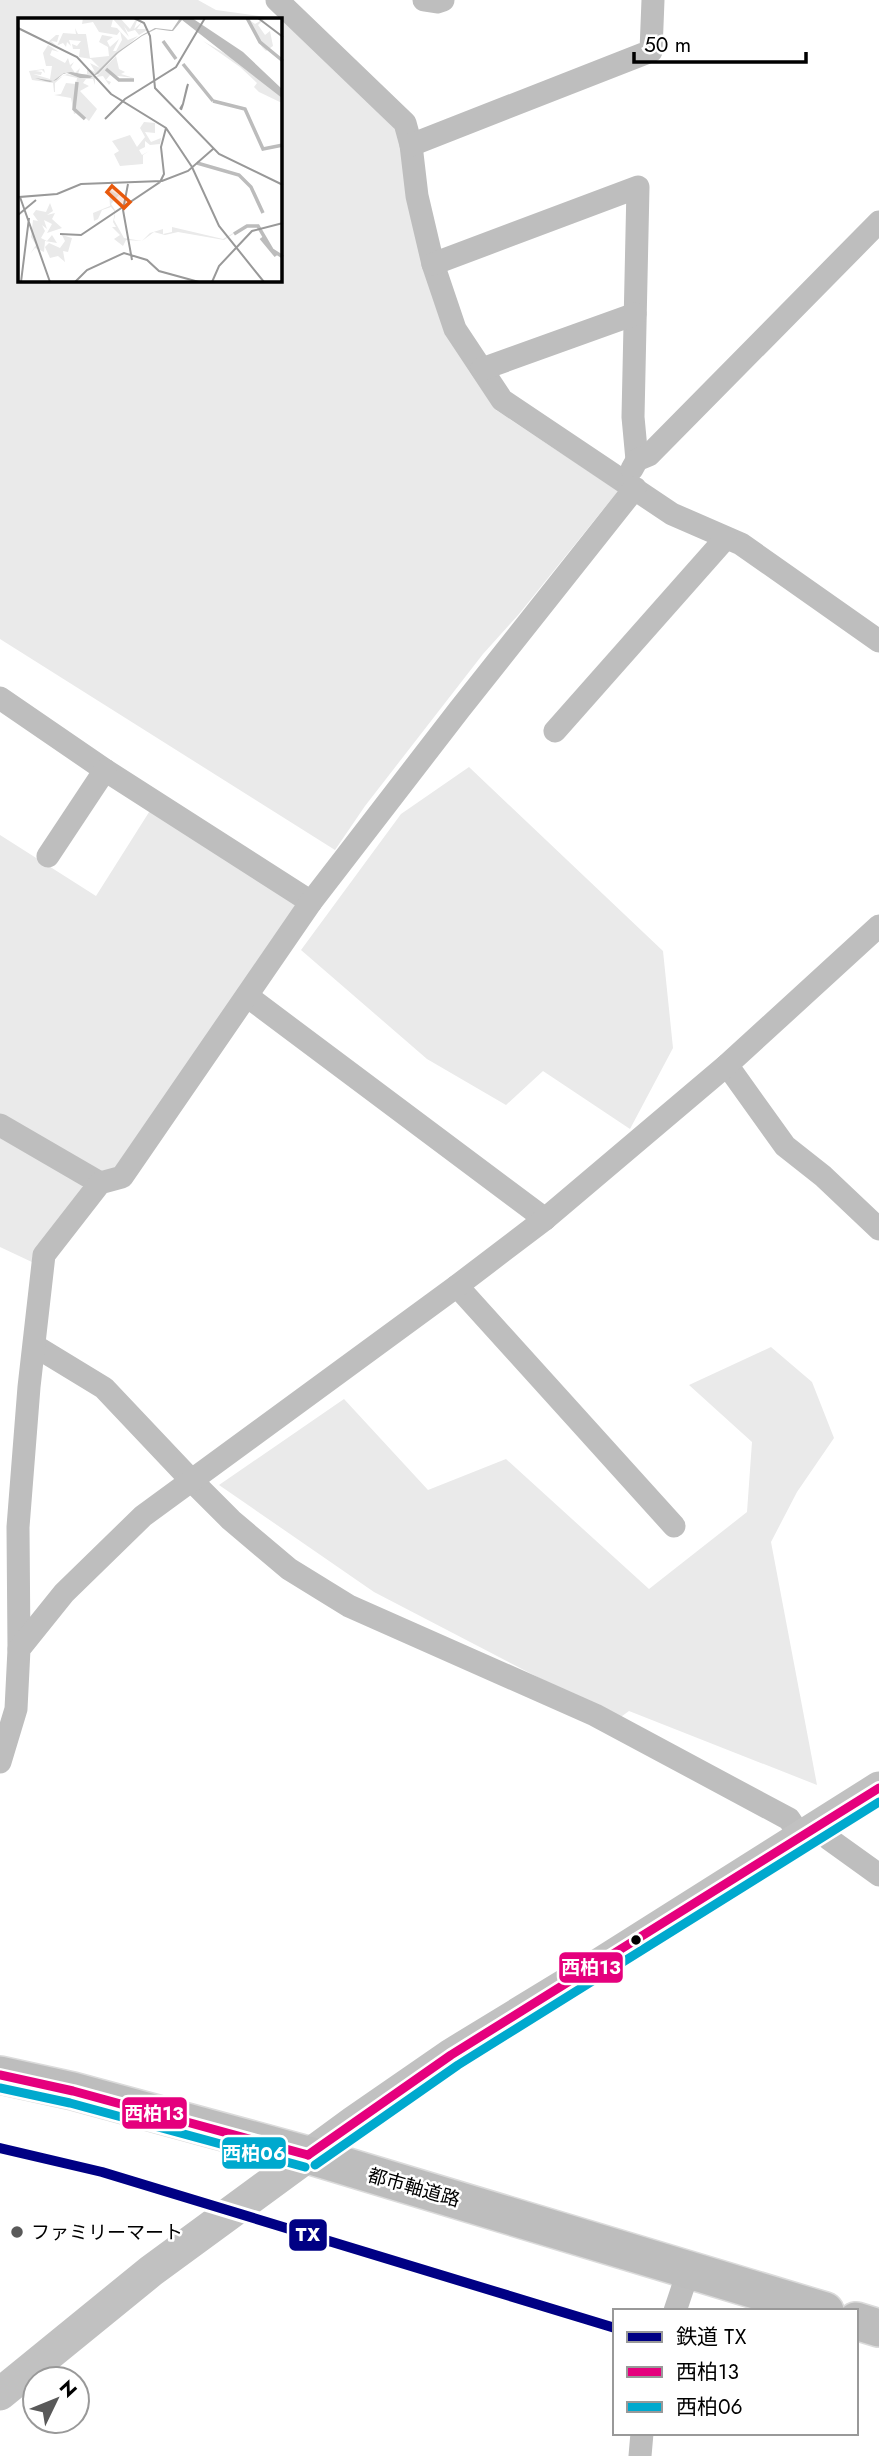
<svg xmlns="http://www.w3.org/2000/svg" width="879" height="2456" font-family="Jost,'Noto Sans JP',sans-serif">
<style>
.green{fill:#eaeaea;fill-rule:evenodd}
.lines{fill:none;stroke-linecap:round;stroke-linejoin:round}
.primary-casing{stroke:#dbdbdb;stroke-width:40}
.street{stroke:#bebebe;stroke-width:23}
.secondary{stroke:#c1c1c1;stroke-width:33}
.primary{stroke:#bdbdbd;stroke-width:37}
.bus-1-casing{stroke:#fff;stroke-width:14}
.bus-2-casing{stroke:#fff;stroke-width:14}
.bus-1{stroke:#e5007d;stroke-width:9}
.bus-2{stroke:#00a9ce;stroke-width:9}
.rail-1-casing{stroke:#fff;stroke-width:16}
.rail-1{stroke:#000084;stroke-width:10}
.bus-dot{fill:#000;stroke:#fff;stroke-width:2.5}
.poi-dot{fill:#595959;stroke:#fff;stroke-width:2.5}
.labels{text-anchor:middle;stroke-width:5;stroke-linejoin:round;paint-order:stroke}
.street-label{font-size:19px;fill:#000;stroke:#fff}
.poi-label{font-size:19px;fill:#000;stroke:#fff;text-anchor:start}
.inset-river{fill:none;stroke:#bcbcbc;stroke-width:3.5}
.inset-road{fill:none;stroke:#999;stroke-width:2}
.view{fill:#e8590c;fill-opacity:0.15;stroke:#e8590c;stroke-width:3.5}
.inset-edge{fill:none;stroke:#000;stroke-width:3.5}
.line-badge{stroke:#fff;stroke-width:2.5}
.badge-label{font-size:19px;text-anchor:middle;font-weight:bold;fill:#fff}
</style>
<rect width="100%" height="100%" fill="#fff"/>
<g class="green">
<path d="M0,0h198l18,10 72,10 108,110 5,19 95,261 122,81 -99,123 -36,40 -118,152 -30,44 -335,-211zM19,19h261v261h-261z"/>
<path d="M469,767l194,184 10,97 -43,81 -87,-58 -37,34 -79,-46 -126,-109 100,-136z"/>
<path d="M151,809l152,94 -186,268 -16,3 -101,-58v-281l96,61z"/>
<path d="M0,1132l83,53 -4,13 -45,65 -34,-16z"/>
<path d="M771,1347l41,35 22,56 -37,54 -26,50 46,243 -188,-74 -11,8 -244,-127 -155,-107 125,-86 84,91 78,-31 143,130 98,-77 5,-70 -63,-57z"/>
</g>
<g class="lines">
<g class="primary-casing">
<g id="primary">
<path d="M0,2075l73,16 235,64 517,156"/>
<path d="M856,2321l23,7"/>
</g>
</g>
<g class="street">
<path d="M277,0l128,123 6,22 6,51 16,68 22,65 47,71 170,114 69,30 138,97"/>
<path d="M424,0l13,2 6,-2"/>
<path d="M411,145l240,-94 2,-51"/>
<path d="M433,264l205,-77 -5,230 4,43"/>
<path d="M482,369l153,-55"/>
<path d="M632,469l5,-9 12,-5 230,-233"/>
<path d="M0,698l105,72 206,132"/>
<path d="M555,731l170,-192"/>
<path d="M48,856l57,-86"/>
<path d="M247,996l298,223"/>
<path d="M727,1065l58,81 38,30 56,53"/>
<path d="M0,1125l100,58"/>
<path d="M457,1286l217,240"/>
<path d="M35,1346l69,42 88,93 39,39 58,49 60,37 246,109 194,104 12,18"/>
<path d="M19,1649l-1,-122 11,-140 15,-132 56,-72 22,-6 189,-275 148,-192 176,-222"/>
<path d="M0,1762l16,-53 3,-60 45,-56 79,-77 314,-230 88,-67 182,-154 152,-139"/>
<path d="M820,1824l9,15 50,36"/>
<path d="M675,2311l14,-42"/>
<path d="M640,2456l2,-23"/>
</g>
<path class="secondary" d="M0,2394l151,-123 203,-149 97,-67 149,-91 279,-176"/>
<use href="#primary" class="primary"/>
<g class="bus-1-casing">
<g id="bus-1">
<path d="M0,2075l73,16 235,64"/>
<path d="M308,2155l143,-100 428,-267"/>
</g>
</g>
<g class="bus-2-casing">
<g id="bus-2">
<path d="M0,2088l70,15 235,64"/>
<path d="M315,2165l143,-100 421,-263"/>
</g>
</g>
<use href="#bus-1" class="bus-1"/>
<use href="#bus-2" class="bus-2"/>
<g class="rail-1-casing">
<path id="rail-1" d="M0,2148l102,24 513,156"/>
</g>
<use href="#rail-1" class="rail-1"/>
</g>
<circle class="bus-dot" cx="636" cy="1940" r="6"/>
<circle class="poi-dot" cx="17" cy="2232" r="7"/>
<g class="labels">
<g class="street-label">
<text transform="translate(414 2187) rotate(16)" y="7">都市軸道路</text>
</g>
<g class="poi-label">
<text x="31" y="2239">ファミリーマート</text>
</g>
</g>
<g transform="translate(18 18)">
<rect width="264" height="264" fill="#fff"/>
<path d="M65,0h37l10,11 6,-10 5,3 -4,-1 -3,8 8,-7 -5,7h12l-10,6 -4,-5 -7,2 -4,-6 5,11 -16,-18 -2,8 6,1 11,12 10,-4 -44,39 -10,2 -18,-5 -11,8 12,-6 16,4 12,-2v9l-2,-6h-7l-3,4 6,3 -9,5 17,18 -8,12 -10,-9 -5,2 -3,-16 -17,-3 7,-1 5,-11 10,1 1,-6 -13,-3 -9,8v9h-1l-1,-9 -21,-3 -3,-9 15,-2 1,4 -3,-3 -7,1 7,1 -1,3 -8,-1 17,5 2,-13h-6l-3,-13 5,-8 11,7 -7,-2 -2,5 15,8 3,-5 2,7 4,-3 -3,5 4,6 5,-5 -2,6h9v-6l8,4 -5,-9 10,5 -9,-9 -12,-2 1,-8h-7l-1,-5 5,2 4,-5 -12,-1 2,6 -4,-4 -1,5 -3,-4 -7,3 -8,-4 8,-7h3l-2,7 -6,-1 6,5 6,-13 13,1 -1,-6 3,6h8l4,24 19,-2 -1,-9 -9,-5 3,-7 11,2 -6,4 3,6 9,-8 -6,12h3l6,-11 -2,-9 -3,4 -18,-3 -6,-10 -11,2zM229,0l8,6 10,-6 -7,7 7,10 5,-4 3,15 -7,5 -4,-4zM185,23l47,27 32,30v5l-23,-11 -5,-5 3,-4 -17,-16zM98,38l3,13 6,3 -4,2 13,4 -24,-3 -4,5 5,2 -2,3 -6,-9 -7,1zM126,104l11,1v10l-10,-1 6,10 10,-4 -1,6 -10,1 -5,-4v6l-6,3 3,5 7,-4 -6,4v9l-23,2 -6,-12 5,-3 -7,-10 18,-6 7,12 8,-10 -5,-9zM91,172l10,5 -8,9 4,6v6l-1,4 10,18 18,3 8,-8 13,-4v5l9,-2v-5l51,12 24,-14 -23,15 -46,-8 -13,3 -11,-3 -12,9 -16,-1 -3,6 -9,-7 6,-4 -8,-8h4l-3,-5 2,-10 -4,-5 -9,3 -4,9 -4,2 -1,-8 17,-7zM32,185l3,8 -6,4 8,-2 -3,6 10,9 -15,5 5,-9 -8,-4 3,9 -5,-4 3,6 -4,7 6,3 5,-6 5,8 -12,-2 -1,11 -9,-4 -5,6 6,-9 -5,-8 2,-17 5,1 -5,-7 3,-4 10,2zM44,217l10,3 -4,14 -5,-1 2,11 -7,-6 -8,2 -5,-11 4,-4 11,5 5,-7z" fill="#eaeaea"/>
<path d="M162,0h12l51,34 39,37v9l-100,-78 -9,11h-3l-14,-2 -14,7 -24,17 -17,18 -3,3 -5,2 -3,2h-10l-13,-5 -4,1 -7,6 -6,2 -5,-1 -10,-3 -17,4 17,-4 18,3 11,-8 7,-1 22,4 23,-23 26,-18 13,-7 17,2z" fill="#bcbcbc"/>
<path class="inset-river" d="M229,0l13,24 23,19M145,23l13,18M165,46l30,37M88,51l13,11h15M59,64l-3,27 11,10M195,83l32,8 18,40 20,-4M179,145l42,12 12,12 12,26M216,216l13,-8h11l14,24 11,7M243,220l15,18"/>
<path class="inset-road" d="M116,0l10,5 6,13 5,52 64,66 64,31M240,0l25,19M0,10l59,29 34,37 55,34 26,39 27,59 45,56M162,91l3,-5 4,-17 1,-3 -5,20 -2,6M87,101l20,-20 51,-32 29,-49M110,166l-5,26 9,50M0,197l18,-15M42,216l21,1 79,-53 4,-8 -3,-27 5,-19M3,264l8,-64M32,264l-30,-85 37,-3 24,-10 81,-3 26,-10 25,-22M57,264l12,-12 37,-17 23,7 12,11 40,11M194,264l7,-16 33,-35 31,-8"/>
<path class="view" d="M94,168l18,16 -6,6 -17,-16z"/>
<rect width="264" height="264" class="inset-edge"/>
</g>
<g class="line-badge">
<rect x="558" y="1951" width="66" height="33" rx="7" fill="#e5007d"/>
<rect x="121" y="2096" width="67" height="34" rx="7" fill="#e5007d"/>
<rect x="221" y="2136" width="66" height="34" rx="7" fill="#00a9ce"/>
<rect x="288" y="2218" width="40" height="34" rx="7" fill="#000084"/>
</g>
<g class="badge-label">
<text x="591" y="1974">西柏13</text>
<text x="154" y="2120">西柏13</text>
<text x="254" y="2160">西柏06</text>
<text x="308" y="2241">TX</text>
</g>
<rect x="613" y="2309" width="245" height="126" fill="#ffffff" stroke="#999999" stroke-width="2"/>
<rect x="627" y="2332" width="35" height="10" fill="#000084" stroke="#999999" stroke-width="2"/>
<text x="676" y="2344" font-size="21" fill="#000000">鉄道 TX</text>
<rect x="627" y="2367" width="35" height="10" fill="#e5007d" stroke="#999999" stroke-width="2"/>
<text x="676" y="2379" font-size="21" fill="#000000">西柏13</text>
<rect x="627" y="2402" width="35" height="10" fill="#00a9ce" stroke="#999999" stroke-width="2"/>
<text x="676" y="2414" font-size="21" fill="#000000">西柏06</text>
<g transform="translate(56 2400) rotate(47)"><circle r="33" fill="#ffffff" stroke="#999999" stroke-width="2"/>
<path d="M0-5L12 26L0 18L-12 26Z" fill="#595959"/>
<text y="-10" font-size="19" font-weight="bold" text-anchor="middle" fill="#000000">N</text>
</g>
<path d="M634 52v10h172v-10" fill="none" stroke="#000000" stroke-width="3.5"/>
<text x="644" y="52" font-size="21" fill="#000000" stroke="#ffffff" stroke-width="5" paint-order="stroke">50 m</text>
</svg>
